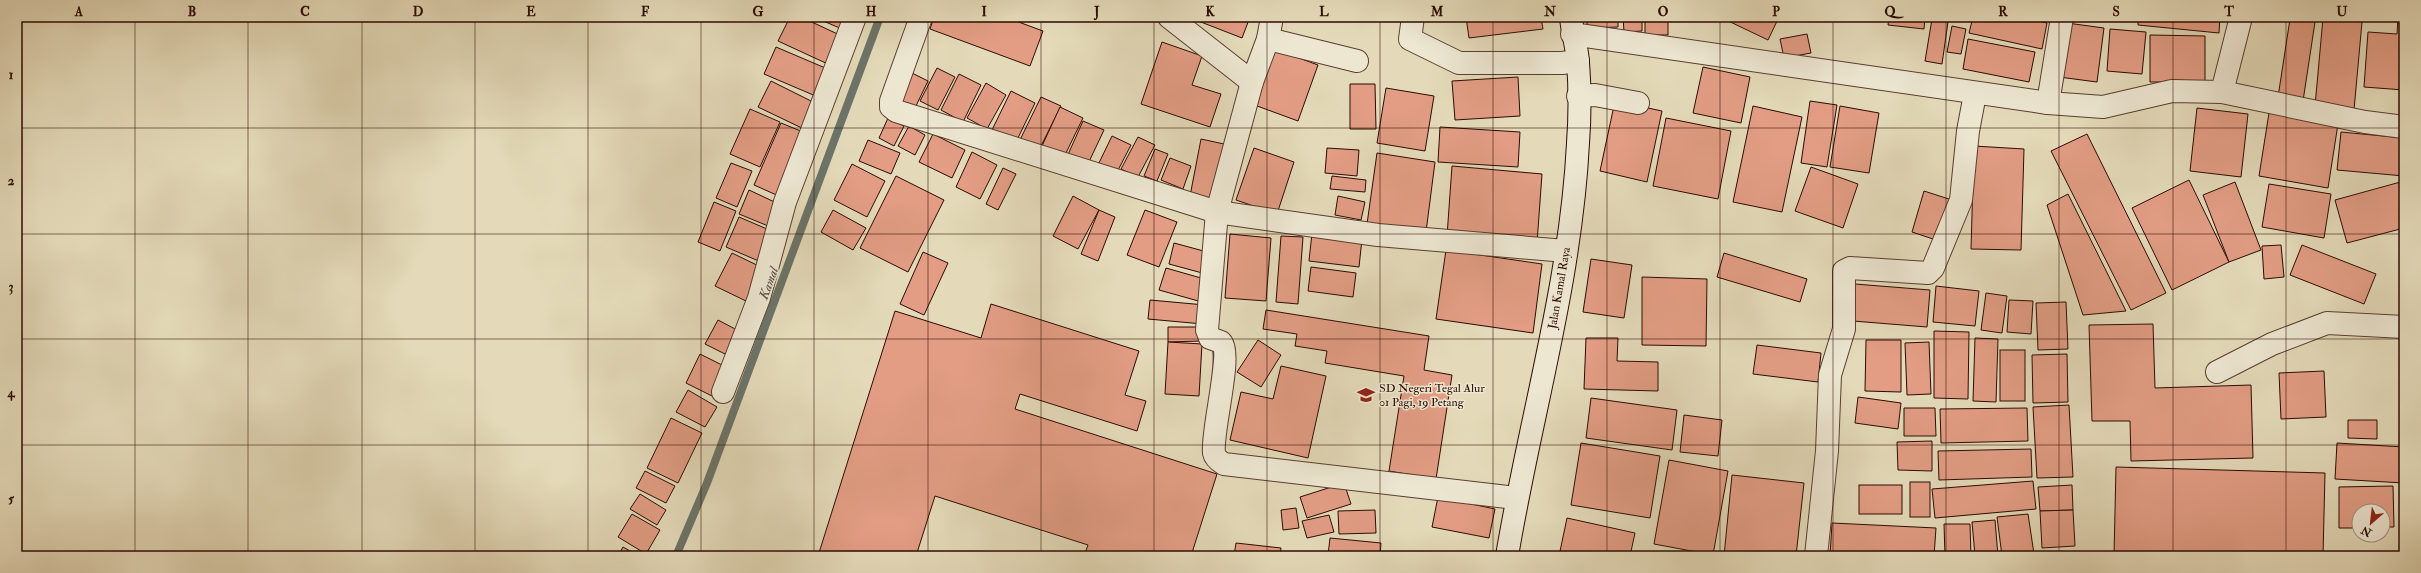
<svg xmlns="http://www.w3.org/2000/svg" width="2421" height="573" font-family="'IM FELL Double Pica',serif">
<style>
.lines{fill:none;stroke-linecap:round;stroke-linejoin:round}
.stream{stroke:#6b7469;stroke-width:8}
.building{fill:#e29d84;stroke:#2c0a01}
.minor-casing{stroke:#5a3e2f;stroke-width:24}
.secondary-casing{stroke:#2c0a01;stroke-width:24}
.minor{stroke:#ede7d2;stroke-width:22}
.secondary{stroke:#ede7d2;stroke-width:22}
.grid{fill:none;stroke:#2c0a01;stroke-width:1;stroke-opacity:0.55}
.labels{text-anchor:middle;stroke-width:3;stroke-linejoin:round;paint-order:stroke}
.street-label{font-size:12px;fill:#2c0a01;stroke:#ede7d2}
.poi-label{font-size:12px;fill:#2c0a01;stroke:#ede7d2;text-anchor:start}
.water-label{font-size:13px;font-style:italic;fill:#51483e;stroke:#ede7d2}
.neatline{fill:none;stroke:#2c0a01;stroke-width:1.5}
.grid-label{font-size:13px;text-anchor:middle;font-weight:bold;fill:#2c0a01}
</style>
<rect width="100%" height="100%" fill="#e4dab9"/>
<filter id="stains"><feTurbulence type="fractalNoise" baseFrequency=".005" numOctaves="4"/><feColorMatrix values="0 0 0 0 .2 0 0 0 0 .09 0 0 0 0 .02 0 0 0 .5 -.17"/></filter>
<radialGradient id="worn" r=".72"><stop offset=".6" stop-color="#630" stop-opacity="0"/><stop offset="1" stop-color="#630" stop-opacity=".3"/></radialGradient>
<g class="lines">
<path class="stream" d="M676,556l31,-73 173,-466"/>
</g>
<g class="building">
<path d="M790,17h11l43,20 -14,28 -52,-24z"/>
<path d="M814,17h33l-5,12z"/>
<path d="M934,17h71l38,14 -13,35 -100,-37z"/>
<path d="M1188,17h62l-8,21z"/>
<path d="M1466,17h75l2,12 -74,9z"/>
<path d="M1587,17h31v10l-31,1z"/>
<path d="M1623,17h19v14l-18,1z"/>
<rect x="1645" y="17" width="23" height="18"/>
<path d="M1720,17h59l-11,23z"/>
<path d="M1889,17h36l-1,12 -36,-4z"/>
<path d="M1973,17h47l27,6 -5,26 -73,-16z"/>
<path d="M2138,17h82l-1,16 -81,-8z"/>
<path d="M2398,17h6v73l-40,-3 4,-55 29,2z"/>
<path d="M2323,18l39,4 -8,88 -39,-4z"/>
<path d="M1932,19l16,3 -6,42 -17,-3z"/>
<path d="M2290,19l25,3 -12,79 -25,-4z"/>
<path d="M2067,23l37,5 -7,54 -38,-5z"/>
<path d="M1952,26l14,3 -5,25 -14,-2z"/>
<path d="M2110,29l36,3 -4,42 -35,-3z"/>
<path d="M1807,34l4,19 -27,5 -4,-19z"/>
<path d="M2150,35l55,1v46h-55z"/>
<path d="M1968,39l67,13 -6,30 -66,-13z"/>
<path d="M1162,42l40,14 -10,29 29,9 -11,33 -69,-23z"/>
<path d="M776,47l54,23 -12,27 -54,-23z"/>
<path d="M1269,47l49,18 -20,56 -49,-18z"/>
<path d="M1703,67l47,10 -9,46 -48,-10z"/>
<path d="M937,68l18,9 -17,33 -18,-9z"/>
<path d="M906,70l22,11 -14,29 -22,-11z"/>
<path d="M959,74l22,11 -18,37 -22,-12z"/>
<path d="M1518,77l2,39 -65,4 -3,-39z"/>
<path d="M771,81l48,24 -13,25 -48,-23z"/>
<path d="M986,83l20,12 -19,34 -20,-11z"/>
<path d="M1350,84h25l1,45h-26z"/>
<path d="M1386,88l48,8 -9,55 -48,-8z"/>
<path d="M1011,91l24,12 -20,41 -24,-12z"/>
<path d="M1041,97l20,9 -24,48 -19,-10z"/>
<path d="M1615,101l47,10 -15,71 -47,-11z"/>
<path d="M1810,101l27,4 -10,62 -26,-4z"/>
<path d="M1753,106l49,11 -20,95 -49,-10z"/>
<path d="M1840,106l39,7 -10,60 -39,-6z"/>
<path d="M1060,107l23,11 -19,39 -22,-11z"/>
<path d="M2197,108l51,6 -7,63 -51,-6z"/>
<path d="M750,109l30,13 -20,45 -30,-13z"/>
<path d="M2269,113l69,11 -10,64 -69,-12z"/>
<path d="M888,118l16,8 -10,20 -15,-8z"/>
<path d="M1666,118l65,13 -13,68 -65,-13z"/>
<path d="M1083,121l21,9 -18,38 -20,-9z"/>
<path d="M781,123l27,11 -27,63 -27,-12z"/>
<path d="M909,126l16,9 -10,20 -17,-9z"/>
<path d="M1440,127l80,5 -2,35 -80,-5z"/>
<path d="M2341,132l63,6v38l-67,-6z"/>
<path d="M933,134l32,16 -13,28 -33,-16z"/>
<path d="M2087,134l79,159 -35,17 -80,-159z"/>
<path d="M1112,136l19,9 -16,31 -18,-9z"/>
<path d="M1138,137l17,8 -17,32 -17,-8z"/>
<path d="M1201,139l23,5 -11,56 -23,-4z"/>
<path d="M868,140l32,13 -9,21 -32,-13z"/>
<path d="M1974,146l50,3 -3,101 -50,-1z"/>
<path d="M1254,148l40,14 -17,52 -41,-14z"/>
<path d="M1327,148l32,2 -2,26 -32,-3z"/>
<path d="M1155,149l13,5 -11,27 -13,-5z"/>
<path d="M972,152l25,13 -17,34 -24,-12z"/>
<path d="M1377,153l58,9 -9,70 -59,-8z"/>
<path d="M1170,158l21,8 -8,23 -22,-9z"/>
<path d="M731,163l21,8 -15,36 -21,-9z"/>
<path d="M852,164l33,17 -18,36 -33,-17z"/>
<path d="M1452,166l90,8 -5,69 -90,-7z"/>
<path d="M1811,167l47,17 -15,44 -48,-17z"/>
<path d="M1003,168l13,6 -18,36 -12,-6z"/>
<path d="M896,176l48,24 -36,72 -48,-24z"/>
<path d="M1332,176l34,4 -1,12 -35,-3z"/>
<path d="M2189,180l40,82 -57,28 -40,-82z"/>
<path d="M2404,181v47l-57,15 -12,-43z"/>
<path d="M2235,182l26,68 -32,12 -26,-67z"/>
<path d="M2269,184l62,10 -7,44 -62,-11z"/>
<path d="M749,190l34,16 -10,22 -34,-14z"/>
<path d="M1924,191l28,9 -13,41 -27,-9z"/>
<path d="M2068,194l58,117 -43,4 -36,-110z"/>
<path d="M1073,196l26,14 -21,39 -25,-13z"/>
<path d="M1338,196l27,6 -4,18 -26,-5z"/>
<path d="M714,202l22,9 -16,40 -22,-9z"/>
<path d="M833,210l33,18 -13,22 -32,-18z"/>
<path d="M1099,210l16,7 -17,44 -17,-7z"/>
<path d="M1145,210l32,12 -18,45 -32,-12z"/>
<path d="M739,217l35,15 -13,30 -35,-15z"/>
<path d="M1312,233l50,6 -3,28 -50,-6z"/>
<path d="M1230,234l41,4 -5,63 -41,-3z"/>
<path d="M1281,236l22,1 -5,67 -22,-2z"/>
<path d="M1174,243l37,10 -5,21 -37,-10z"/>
<path d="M2281,245l3,32 -20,2 -2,-33z"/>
<path d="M2302,245l74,29 -12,30 -74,-29z"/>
<path d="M1446,250l96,14 -9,69 -97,-14z"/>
<path d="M923,252l25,11 -24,52 -24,-11z"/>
<path d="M732,253l33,16 -17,33 -33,-16z"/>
<path d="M1724,253l83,26 -7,23 -83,-25z"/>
<path d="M1591,259l41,6 -8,53 -41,-6z"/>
<path d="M1311,267l45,6 -3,24 -45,-6z"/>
<path d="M1166,268l42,12 -6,22 -43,-12z"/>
<path d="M1642,277l65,2 -1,67 -64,-1z"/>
<path d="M1855,284l75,6 -3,37 -74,-6z"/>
<path d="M1936,286l43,5 -4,35 -42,-4z"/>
<path d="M1986,293l21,3 -5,37 -21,-3z"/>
<path d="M1150,300l55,5 -2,19 -55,-5z"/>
<path d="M2009,300l24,1 -2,33 -24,-2z"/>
<path d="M2066,302l2,47 -30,1 -2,-47z"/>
<path d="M991,304l148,47 -14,44 21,6 -9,30 -117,-37 -5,15 202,65 -26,82h-107l4,-11 -153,-49 -19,60h-98l77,-245 86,27z"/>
<path d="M1266,310l163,26 -5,34 28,5 -16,104 -47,-8 15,-95 -79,-13 2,-12 -32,-5 2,-12 -34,-5z"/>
<path d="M718,320l21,11 -12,24 -22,-11z"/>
<path d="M2153,324l2,64 96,-3 2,73 -122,3 -1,-40h-38l-3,-96z"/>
<path d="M1168,327h34v14l-34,1z"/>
<path d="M1934,331l35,1 -1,67 -34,-1z"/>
<path d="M1586,338h32l-1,23 41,1v29l-74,-2z"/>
<path d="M1975,338l23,1 -2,63 -23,-1z"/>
<path d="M1258,340l23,15 -20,32 -24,-15z"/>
<path d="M1866,340h35v52l-36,-1z"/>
<path d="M1168,342l34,2 -3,52 -34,-2z"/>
<path d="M1929,342l2,52 -24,1 -2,-52z"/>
<path d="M1757,345l64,8 -3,29 -65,-8z"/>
<rect x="2000" y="350" width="25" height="51"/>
<path d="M700,354l28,14 -14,29 -28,-14z"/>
<path d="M2067,354l1,48 -35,1 -1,-48z"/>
<path d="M1281,366l45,10 -18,82 -78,-18 11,-48 32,7z"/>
<path d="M2324,371l2,46 -45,2 -2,-46z"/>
<path d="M688,390l29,17 -12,20 -29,-15z"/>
<path d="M1858,397l43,6 -3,26 -43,-6z"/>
<path d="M1591,398l86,12 -5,40 -86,-12z"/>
<path d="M2069,405l4,72 -36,1 -4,-71z"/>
<path d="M1904,408h31l1,28h-32z"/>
<path d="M2027,408l1,33 -87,2 -1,-34z"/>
<path d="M1684,415l38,5 -4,36 -38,-4z"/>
<path d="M671,418l31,15 -24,50 -31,-15z"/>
<path d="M2348,420h29v19l-29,-1z"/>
<path d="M1932,441v30l-34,-1 -1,-28z"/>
<path d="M1581,443l79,13 -10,62 -79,-13z"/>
<path d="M2337,443l67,4v36l-69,-4z"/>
<path d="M2031,449l1,28 -93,3 -1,-29z"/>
<path d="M1669,460l59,11 -15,84 -59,-11z"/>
<path d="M2116,467l209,6 -2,83h-209z"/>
<path d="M645,471l30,15 -9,17 -30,-15z"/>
<path d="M1732,475l72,8 -8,73h-72z"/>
<path d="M2033,481l3,28 -101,9 -3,-29z"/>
<rect x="1910" y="482" width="20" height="35"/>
<path d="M1344,483l7,21 -44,14 -7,-21z"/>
<rect x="1859" y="485" width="43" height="29"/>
<path d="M2072,485l1,25 -33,1 -2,-24z"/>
<path d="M2393,486l1,41h-11v-16h-24v17h-20v-41z"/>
<path d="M640,494l26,16 -9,15 -27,-16z"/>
<path d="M1438,497l57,12 -6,29 -57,-11z"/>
<path d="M1296,508l3,20 -16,2 -2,-20z"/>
<path d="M1375,510l1,23 -37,1 -1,-23z"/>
<path d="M2073,510l2,36 -33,2 -2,-37z"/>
<path d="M632,514l28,16 -14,24 -28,-17z"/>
<path d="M2028,514l6,40 -32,2 -5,-39z"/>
<path d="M1329,515l5,17 -27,6 -5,-17z"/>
<path d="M1567,518l68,15 -5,23h-71z"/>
<path d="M1995,520l3,36h-23l-3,-34z"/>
<path d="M1832,523l104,5 -2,28h-104z"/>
<path d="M1944,524h26l1,32h-26z"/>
<path d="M1330,538l51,5 -1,13 -52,-1z"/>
<path d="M1236,543l45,5 -1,8h-46z"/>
<path d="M623,547l16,9h-21z"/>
</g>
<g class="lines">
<g class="minor-casing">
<g id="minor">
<path d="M921,17l-30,84v6l5,4 321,101 161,23 188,16"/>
<path d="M1169,17l83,65"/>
<path d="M1272,17l-4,22 -16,43 -35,130 -10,118 3,8 11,4c12,11 -10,91 -7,111 1,5 5,8 10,11l292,34"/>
<path d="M1413,17l-3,22 49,24h103l16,-2"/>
<path d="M1572,34l476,69 55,4 69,-16 50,1 143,30 39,5"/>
<path d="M1268,39l89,22"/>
<path d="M2222,92l19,-75"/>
<path d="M1578,96l17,-1 43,8"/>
<path d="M2048,103l14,-86"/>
<path d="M2217,372l55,-28 55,-21 77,4"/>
<path d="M723,392l36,-94 26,-96 70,-185"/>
<path d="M1816,556l11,-105 3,-76 14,-46v-58l6,-3 78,5 5,-5 28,-68 7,-69 7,-37"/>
</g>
</g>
<g class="secondary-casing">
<path id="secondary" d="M1507,556c23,-138 64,-273 71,-413 2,-27 2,-55 0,-81 -1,-15 -6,-30 -7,-45"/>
</g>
<use href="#minor" class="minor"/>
<use href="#secondary" class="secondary"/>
</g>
<path class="grid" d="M135,17v539M248,17v539M362,17v539M475,17v539M588,17v539M701,17v539M814,17v539M928,17v539M1041,17v539M1154,17v539M1267,17v539M1380,17v539M1493,17v539M1607,17v539M1720,17v539M1833,17v539M1946,17v539M2059,17v539M2173,17v539M2286,17v539M17,128h2387M17,234h2387M17,339h2387M17,445h2387"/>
<defs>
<g id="school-bare" transform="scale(1.38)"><path d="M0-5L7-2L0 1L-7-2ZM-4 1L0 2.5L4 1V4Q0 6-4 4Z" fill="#8f2418" stroke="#ede7d2" stroke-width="2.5" paint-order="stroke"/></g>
</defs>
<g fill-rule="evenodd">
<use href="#school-bare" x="1366" y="395"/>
</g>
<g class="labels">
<g class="street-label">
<text transform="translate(1559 288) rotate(-80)" y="4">Jalan Kamal Raya</text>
</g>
<g class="poi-label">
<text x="1379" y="392">SD Negeri Tegal Alur<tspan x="1379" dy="14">01 Pagi, 19 Petang</tspan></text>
</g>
<g class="water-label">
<text transform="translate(768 283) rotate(-70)" y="5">Kamal</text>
</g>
</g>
<rect width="2421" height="573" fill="none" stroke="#e4dab9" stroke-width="44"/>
<g transform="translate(2371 523) rotate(208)"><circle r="19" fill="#ede7d2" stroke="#a08f7e"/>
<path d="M0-3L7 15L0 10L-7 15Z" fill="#8f2418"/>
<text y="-6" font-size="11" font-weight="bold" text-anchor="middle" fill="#2c0a01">N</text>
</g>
<rect x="22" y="22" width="2377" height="529" class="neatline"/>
<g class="grid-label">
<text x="79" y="16">A</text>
<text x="192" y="16">B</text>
<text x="305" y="16">C</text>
<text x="418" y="16">D</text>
<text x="531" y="16">E</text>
<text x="645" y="16">F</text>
<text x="758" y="16">G</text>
<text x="871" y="16">H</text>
<text x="984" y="16">I</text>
<text x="1097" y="16">J</text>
<text x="1210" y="16">K</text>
<text x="1324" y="16">L</text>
<text x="1437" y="16">M</text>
<text x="1550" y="16">N</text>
<text x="1663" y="16">O</text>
<text x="1776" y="16">P</text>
<text x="1890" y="16">Q</text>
<text x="2003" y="16">R</text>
<text x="2116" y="16">S</text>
<text x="2229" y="16">T</text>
<text x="2342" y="16">U</text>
<text x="11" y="79">1</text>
<text x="11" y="185">2</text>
<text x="11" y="291">3</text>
<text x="11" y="397">4</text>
<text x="11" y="503">5</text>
</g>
<rect width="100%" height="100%" filter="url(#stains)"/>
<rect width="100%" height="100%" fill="url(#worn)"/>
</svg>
